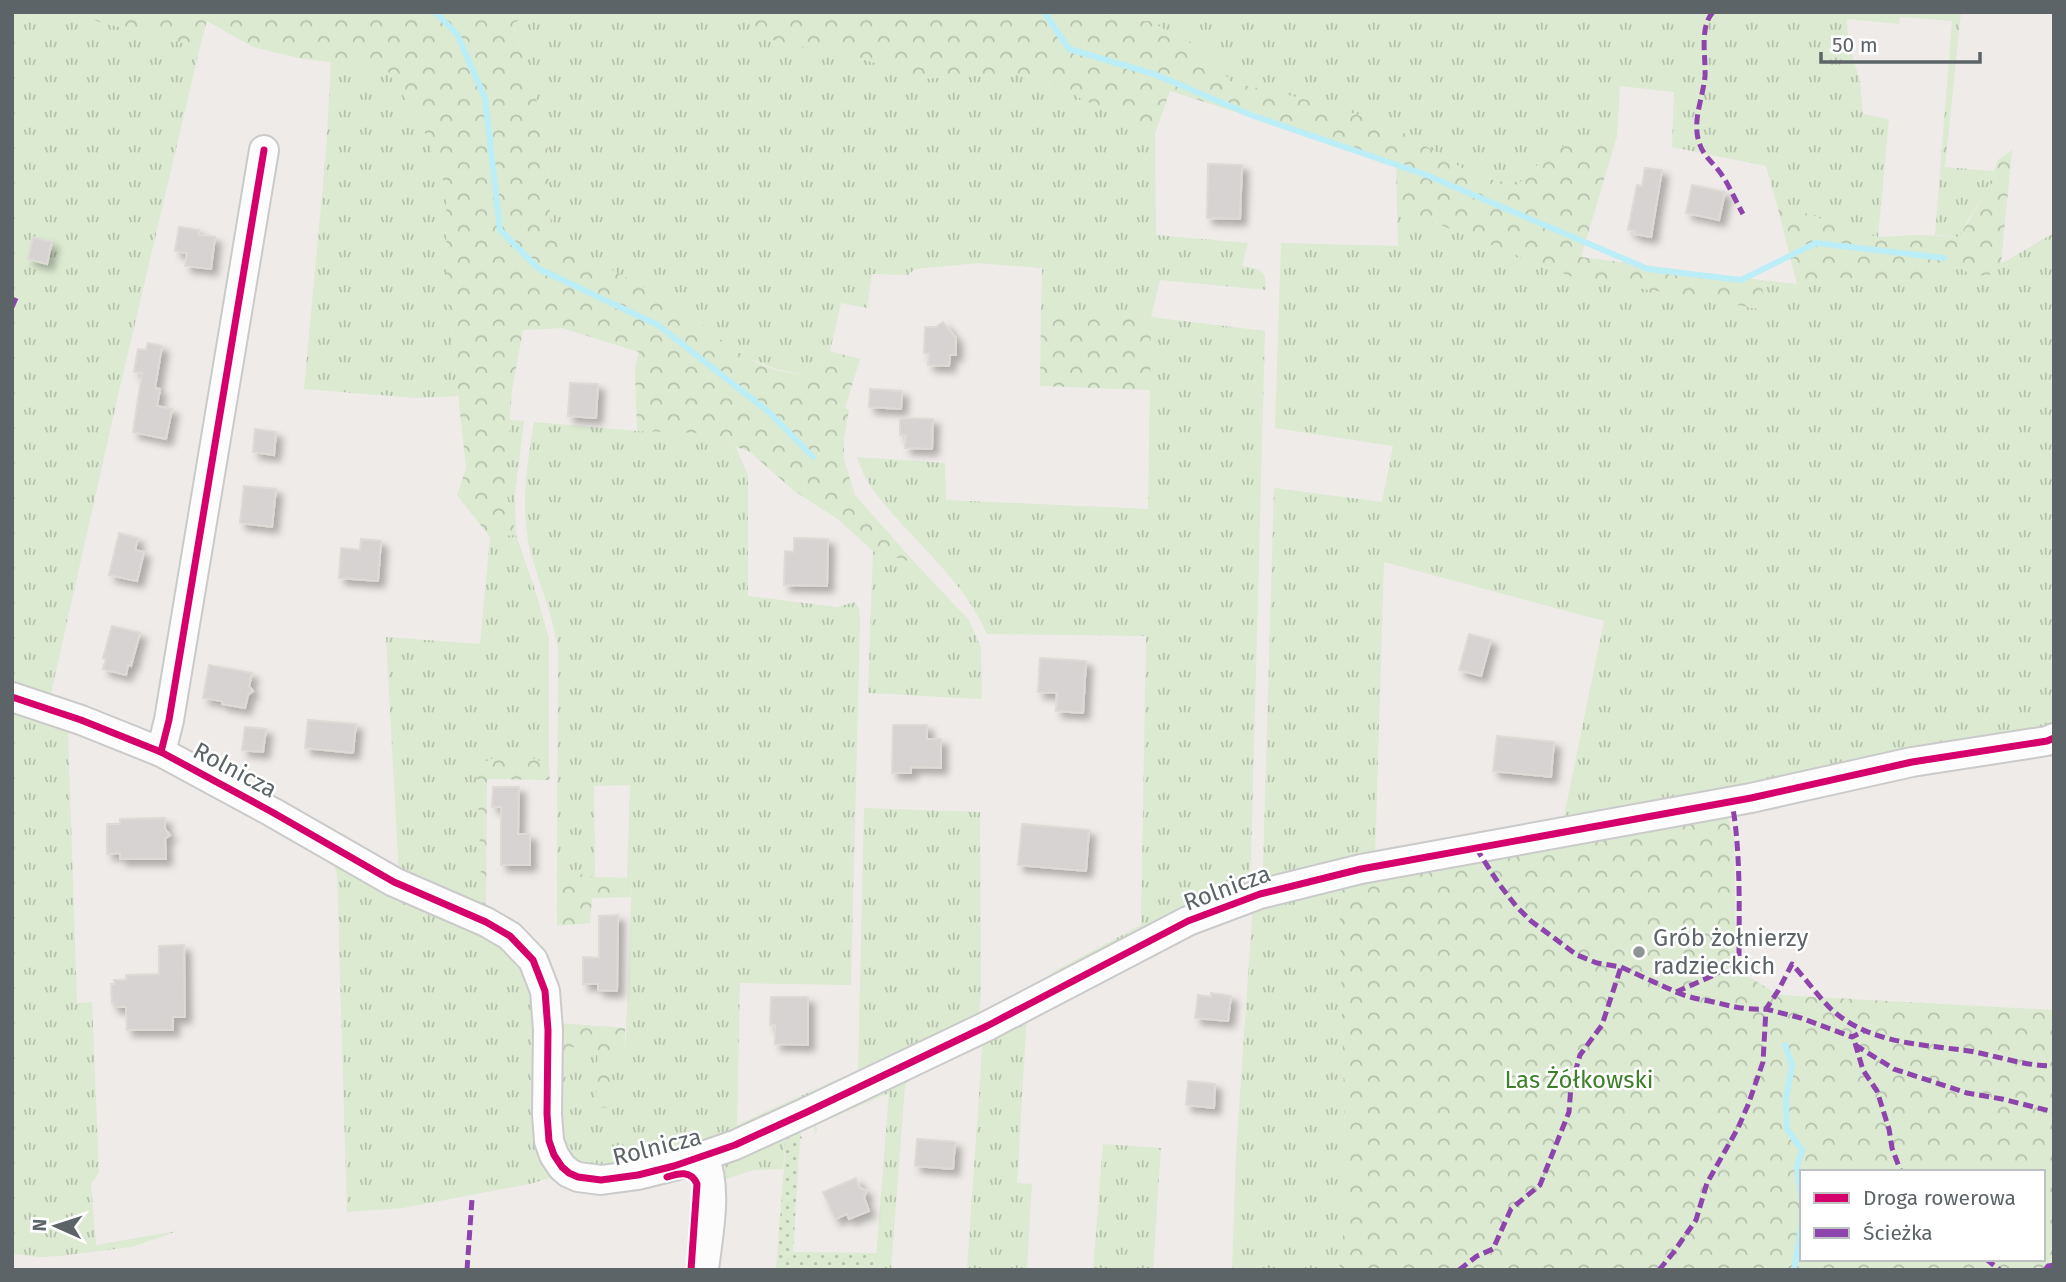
<svg xmlns="http://www.w3.org/2000/svg" width="2066" height="1282" font-family="'Fira Sans',sans-serif">
<style>
.grass{fill:url(#grass-tufts)}
.forest{fill:url(#forest-crowns);fill-rule:evenodd}
.garden{fill:url(#garden-dots)}
.lines{fill:none;stroke-linecap:round;stroke-linejoin:round}
.stream{stroke:#bceef8;stroke-width:6}
.building{fill:#d6d3d2;stroke:#dedad6;stroke-width:2;filter:url(#shadow)}
.minor-casing{stroke:#cacaca;stroke-width:32}
.minor{stroke:#fcfcfc;stroke-width:28}
.quiet{stroke:#8e44ad;stroke-width:5;stroke-dasharray:10 5;stroke-linecap:butt}
.cycleway-casing{stroke:#fff;stroke-width:11}
.cycleway{stroke:#d6006c;stroke-width:7}
.poi-dot{fill:#8f9394;stroke:#fff;stroke-width:2.5}
.labels{text-anchor:middle;stroke-width:5;stroke-linejoin:round;paint-order:stroke}
.street-label{font-size:24px;fill:#5c6467;stroke:#fff}
.poi-label{font-size:24px;fill:#5c6467;stroke:#fff;text-anchor:start}
.park-label{font-size:24px;fill:#3e802a;stroke:#fff}
</style>
<defs>
<pattern id="grass-tufts" width="24" height="20" patternUnits="userSpaceOnUse" patternTransform="scale(1.75)"><rect width="24" height="20" fill="#dbead1"/><path d="M3 7l-1-3M5 7V3M7 7l1-3M15 17l-1-3M17 17v-4M19 17l1-3" fill="none" stroke="#b5c1ad"/></pattern>
<pattern id="forest-crowns" width="20" height="18" patternUnits="userSpaceOnUse" patternTransform="scale(1.75)"><rect width="20" height="18" fill="#dbead1"/><path d="M2 6a3 3 0 1 1 6 0M12 15a3 3 0 1 1 6 0" fill="none" stroke="#b5c1ad"/></pattern>
<pattern id="garden-dots" width="8" height="8" patternUnits="userSpaceOnUse" patternTransform="scale(1.75)"><rect width="8" height="8" fill="#dbead1"/><path d="M2 2h.1M6 6h.1" fill="none" stroke="#b5c1ad" stroke-width="1.8" stroke-linecap="round"/></pattern>
<filter id="shadow"><feDropShadow dx="6" dy="6" stdDeviation="3.5" flood-color="#0004"/></filter>
</defs>
<rect width="100%" height="100%" fill="#eeebe8"/>
<g class="grass">
<path d="M12,12h64l12,7 112,28 -84,357 -67,298 -37,-12z"/>
<path d="M541,12h205l14,21 19,10 43,6 54,14 38,16 103,-5 38,8 23,15 77,37 1,101 92,8 -6,23c19,3 24,4 24,24l-106,-10 -9,37 114,14 -14,529 -2,14 -8,13 -188,96 -2,-10 90,-48 5,-289 -159,-2c-19,-44 -54,-76 -86,-111 -18,-20 -36,-39 -44,-66l88,6 1,37 202,9 3,-191 -110,-7 1,-43 -64,-5 -63,6 -7,6 -36,-1 -5,34 -26,-5 -11,48 -19,20 -13,3 -22,-5 -33,-13 -63,-47 -129,-72 -4,-102 -34,-113z"/>
<path d="M1103,12h858l-16,155 49,4 -8,22 -18,27 -8,17 -25,-2 17,-214 -52,-4 -1,7 -52,-5 1,23 12,39 3,33 26,5 -11,118 -35,-8 -31,-14 -35,-10 -11,-39 -94,-19 2,-55 -54,-6 -3,50 -62,12 -37,37 -43,-9 -84,-51 -83,-25 -77,-18 -25,-30 -57,-31 -32,-2z"/>
<path d="M331,61l56,9 34,53 25,65 1,103 11,105 -41,2 -113,-9 22,-237z"/>
<path d="M1397,208l173,68 195,34 -4,-30 36,4 25,-7 96,4 38,-15 19,10 14,-1 12,-11 53,-31v493l-337,70 -153,20 40,-195 -220,-59 -9,296 -104,20 -5,-3 -3,-7 11,-380 108,14 11,-56 -118,-18 6,-185 117,3z"/>
<path d="M510,420l14,1 -9,73 1,41 21,61 12,43v126l-22,-9 -50,9 5,144 -83,-34 -13,-238 94,7 10,-107 26,-3 -11,-45z"/>
<path d="M534,422l103,9 63,2 36,14 12,28v121l89,11 18,-5 4,7 1,12 -9,364 -111,-2 -3,142 101,-46 -1,9 -170,72 -78,8 -16,-8 -8,-9 -11,-42h10l3,-62 31,1 -2,59h16v-49l13,-2 7,-177 -5,-1 3,-93 -36,1 1,91 -38,-7 1,-222c-6,-36 -19,-64 -28,-98 -10,-42 -3,-86 4,-128z"/>
<path d="M873,551l42,12 53,56 13,28 1,52 -114,-6z"/>
<path d="M12,704l53,20 3,7 9,272 15,-1 7,171 -8,11 5,61 81,-14 -45,16 -73,9 -19,1 -28,-3z"/>
<path d="M864,808l116,4 1,182 -2,18 -3,7 -118,54z"/>
<path d="M332,855l140,68 45,35 17,32 21,183 -4,4 -17,6 -131,25 -56,4 -10,-337z"/>
<path d="M1339,889l7,296 -4,71 -4,14h-106l4,-116 17,-250z"/>
<path d="M1027,1012l-10,171 15,1 -5,86h-60l16,-234z"/>
<path d="M914,1071l-9,14 -14,185h-16l14,-177 -73,32 1,7 -2,1 -2,-16z"/>
<path d="M787,1128l-4,41 -30,1 -29,10 1,-15 16,-14z"/>
<path d="M1103,1144l58,4 -8,122h-60z"/>
</g>
<g class="forest">
<path d="M76,12h465l-28,11 34,112 4,102c42,24 87,45 128,71 39,25 66,60 116,66 16,1 25,-12 35,-23l30,8 -15,49 4,2 -5,28v22l11,35 60,68 -42,-12 -34,-31 -46,-30 -43,-38 -50,-19 -63,-2 -2,-62 4,-17 -77,-24 -39,2 -11,60 -7,99 11,46 -26,2 -33,-42 9,-27 -19,-177 -1,-103 -25,-65 -34,-53 -88,-12 -46,-11 -46,-26 -7,26 -112,-28z"/>
<path d="M746,12h357l14,7 32,2 57,31 25,30 77,18 83,25 84,51 42,9 38,-37 62,-12 -36,121 180,23 5,30 -196,-34 -173,-68 -1,-45 -226,-72 -15,43 -77,-37 -23,-15 -38,-8 -103,5 -38,-16 -54,-14 -43,-6 -19,-10z"/>
<path d="M2012,150l-11,114 -12,11 -14,1 -19,-10 -38,15 -96,-4 -25,7 -20,-79 35,10 31,14 35,8 41,-2 40,2 27,-44 12,-33z"/>
<path d="M1041,311l110,7 -1,72 -110,-4z"/>
<path d="M511,755l16,1 22,9 1,15 -63,-1 -1,132 -4,-2 -5,-144 19,-8z"/>
<path d="M1727,815l7,23 2,115 -2,15 45,27 275,15v260h-716l4,-14 4,-71 -7,-296 32,-11zM1802,1172h241v87h-241z"/>
<path d="M557,870l38,7 37,1 -1,19 -39,1 -2,25 -33,3z"/>
<path d="M559,1023l66,5v28l-13,2v50l-16,-1 2,-59 -31,-1 -3,63 -10,-1z"/>
</g>
<path class="garden" d="M787,1128l12,3 3,7 -2,1 -7,113 84,1 -2,17h-99z"/>
<g class="lines">
<g class="stream">
<path d="M435,12l22,22 28,64 15,132 39,39 119,56 111,87 44,45"/>
<path d="M1044,12l25,37 85,25 97,41 178,61 219,93 93,11 75,-37 128,15"/>
<path d="M1785,1045l7,20 -6,35 1,29 15,21 -5,17 5,37"/>
<path d="M1794,1270l8,-49"/>
</g>
</g>
<g class="building">
<path d="M1208,164l34,1 -2,54 -33,-1z"/>
<path d="M1645,168l17,2 -11,67 -17,-3 1,-3 -7,-1 9,-45 5,1z"/>
<path d="M1692,185l33,7 -6,28 -33,-7z"/>
<path d="M179,227l20,3 -1,5 17,2 -4,32 -26,-3 2,-13 -12,-2z"/>
<path d="M33,237l19,5 -5,22 -19,-5z"/>
<path d="M943,322l13,16v17h-6l-1,11 -21,-1 1,-11 -5,-1 1,-26h11z"/>
<path d="M148,343l14,3 -7,42 5,1 -3,17 15,3 -6,30 -33,-7 9,-59 -8,-1 4,-23 8,1z"/>
<path d="M570,383l28,1 -2,34 -28,-2z"/>
<path d="M870,389l32,2 -1,18 -32,-2z"/>
<path d="M900,418l33,1 -1,30 -27,-1 1,-13h-6z"/>
<path d="M255,429l21,3 -2,23 -21,-3z"/>
<path d="M244,486l32,3 -4,38 -32,-4z"/>
<path d="M119,533l19,5 -3,12 9,2 -7,29 -28,-6z"/>
<path d="M794,538l34,1 -1,47 -43,-1 1,-34 9,1z"/>
<path d="M361,539l20,2 -3,40 -39,-3 2,-30 19,2z"/>
<path d="M112,626l28,7 -9,33 -3,-1 -2,10 -23,-6 3,-10 -3,-1z"/>
<path d="M1469,634l22,6 -10,36 -22,-6z"/>
<path d="M1040,658l46,3 -3,52 -27,-2 1,-18 -19,-1z"/>
<path d="M209,665l43,8 -3,13 4,5 -5,4 -3,13 -23,-4v-3l-19,-3z"/>
<path d="M308,720l48,4 -3,29 -48,-5z"/>
<path d="M893,725h34v14h14v29l-30,-1v6h-19z"/>
<path d="M245,727l21,2 -3,23 -21,-2z"/>
<path d="M1497,736l57,6 -3,35 -58,-6z"/>
<path d="M493,787h26l-1,47h12v31h-29v-58h-9z"/>
<path d="M165,818v11l5,6 -5,4 1,20h-46v-6l-13,1v-30h13v-5z"/>
<path d="M1022,824l67,6 -3,41 -68,-6z"/>
<path d="M618,915l-1,76 -19,-1v-6h-15v-27l16,1v-42z"/>
<path d="M184,945l1,72h-12v13h-46l-1,-23h-12l-1,-4h-1l-1,-19h4l-1,-4h12v-5l33,-1v-28z"/>
<path d="M1211,993l20,3 -3,25 -33,-3 3,-23 13,2z"/>
<path d="M771,997h37v48l-33,-1v-19h-5z"/>
<path d="M1188,1081l27,3 -1,24 -28,-3z"/>
<path d="M917,1139l38,3 -2,27 -38,-3z"/>
<path d="M856,1178l4,10 7,3 -3,6 5,14 -20,8 -2,-5 -12,5 -12,-27z"/>
</g>
<g class="lines">
<g class="minor-casing">
<g id="minor">
<path d="M12,697l69,23 80,32 111,60 122,70 92,40 24,14 23,24 12,31 3,39 -1,84 2,27 5,14 8,12 7,6 9,4 23,3 37,-5 36,-9 61,-21 72,-33 180,-86 201,-105 72,-27 101,-25 390,-71 161,-36 135,-21 7,-3"/>
<path d="M161,752l8,-32 95,-570"/>
<path d="M704,1156c14,35 4,77 0,114"/>
</g>
</g>
<use href="#minor" class="minor"/>
<g class="quiet">
<path d="M1713,12c-14,15 -7,45 -8,64 -2,23 -14,46 -5,69 4,11 12,17 19,26 10,13 16,29 24,43"/>
<path d="M12,307l4,-9"/>
<path d="M1476,848l23,36 17,22 15,15 46,34 20,8 24,4 55,25 36,-16 27,-16c0,-53 2,-106 -7,-158"/>
<path d="M1676,992c12,5 21,7 33,9 23,5 32,9 57,8l12,-18 14,-27c13,14 25,31 39,45 38,35 90,35 138,42 29,5 55,15 85,15"/>
<path d="M1855,1043l8,27 14,21 12,38 3,19 9,24"/>
<path d="M1855,1045l39,24 73,24 35,6 52,13"/>
<path d="M1986,1259l14,11"/>
<path d="M467,1270l5,-71"/>
<path d="M1459,1270l18,-14 16,-7 18,-40 29,-24 29,-73 2,-26 9,-31 22,-30 19,-58"/>
<path d="M1659,1270l14,-17 23,-33 11,-37 31,-55 10,-23 15,-43 3,-53 35,9 51,19 14,-7"/>
<path d="M2045,1270l3,-4 6,-1"/>
</g>
<g class="cycleway-casing">
<g id="cycleway">
<path d="M12,697l69,23 80,32 111,60 122,70 92,40 24,14 23,24 12,31 3,39 -1,84 2,27 5,14 8,12 7,6 9,4 23,3 37,-5 36,-9 61,-21 72,-33 180,-86 201,-105 72,-27 101,-25 390,-71 161,-36 135,-21 7,-3"/>
<path d="M161,752l8,-32 95,-570"/>
<path d="M667,1177c12,-4 24,-7 30,7l-6,86"/>
</g>
</g>
<use href="#cycleway" class="cycleway"/>
</g>
<circle class="poi-dot" cx="1639" cy="952" r="7"/>
<g class="labels">
<g class="street-label">
<text transform="translate(235 770) rotate(28)" y="8">Rolnicza</text>
<text transform="translate(1227 888) rotate(-20)" y="8">Rolnicza</text>
<text transform="translate(657 1147) rotate(-14)" y="8">Rolnicza</text>
</g>
<g class="poi-label">
<text x="1653" y="946">Grób żołnierzy<tspan x="1653" dy="28">radzieckich</tspan></text>
</g>
<g class="park-label">
<text x="1579" y="1088">Las Żółkowski</text>
</g>
</g>
<rect width="2066" height="1282" fill="none" stroke="#5c6467" stroke-width="28"/>
<rect x="1800" y="1170" width="245" height="91" fill="#ffffff" stroke="#bec1c2" stroke-width="2"/>
<rect x="1814" y="1193" width="35" height="10" fill="#d6006c" stroke="#bec1c2" stroke-width="2"/>
<text x="1863" y="1205" font-size="21" fill="#5c6467">Droga rowerowa</text>
<rect x="1814" y="1228" width="35" height="10" fill="#8e44ad" stroke="#bec1c2" stroke-width="2"/>
<text x="1863" y="1240" font-size="21" fill="#5c6467">Ścieżka</text>
<g transform="translate(56 1226) rotate(273)" stroke="#ffffff" stroke-width="5" paint-order="stroke">
<path d="M0-5L12 26L0 18L-12 26Z" fill="#5c6467"/>
<text y="-10" font-size="19" font-weight="bold" text-anchor="middle" fill="#5c6467">N</text>
</g>
<path d="M1821 52v10h159v-10" fill="none" stroke="#5c6467" stroke-width="3.5"/>
<text x="1832" y="52" font-size="21" fill="#5c6467" stroke="#ffffff" stroke-width="5" paint-order="stroke">50 m</text>
</svg>
